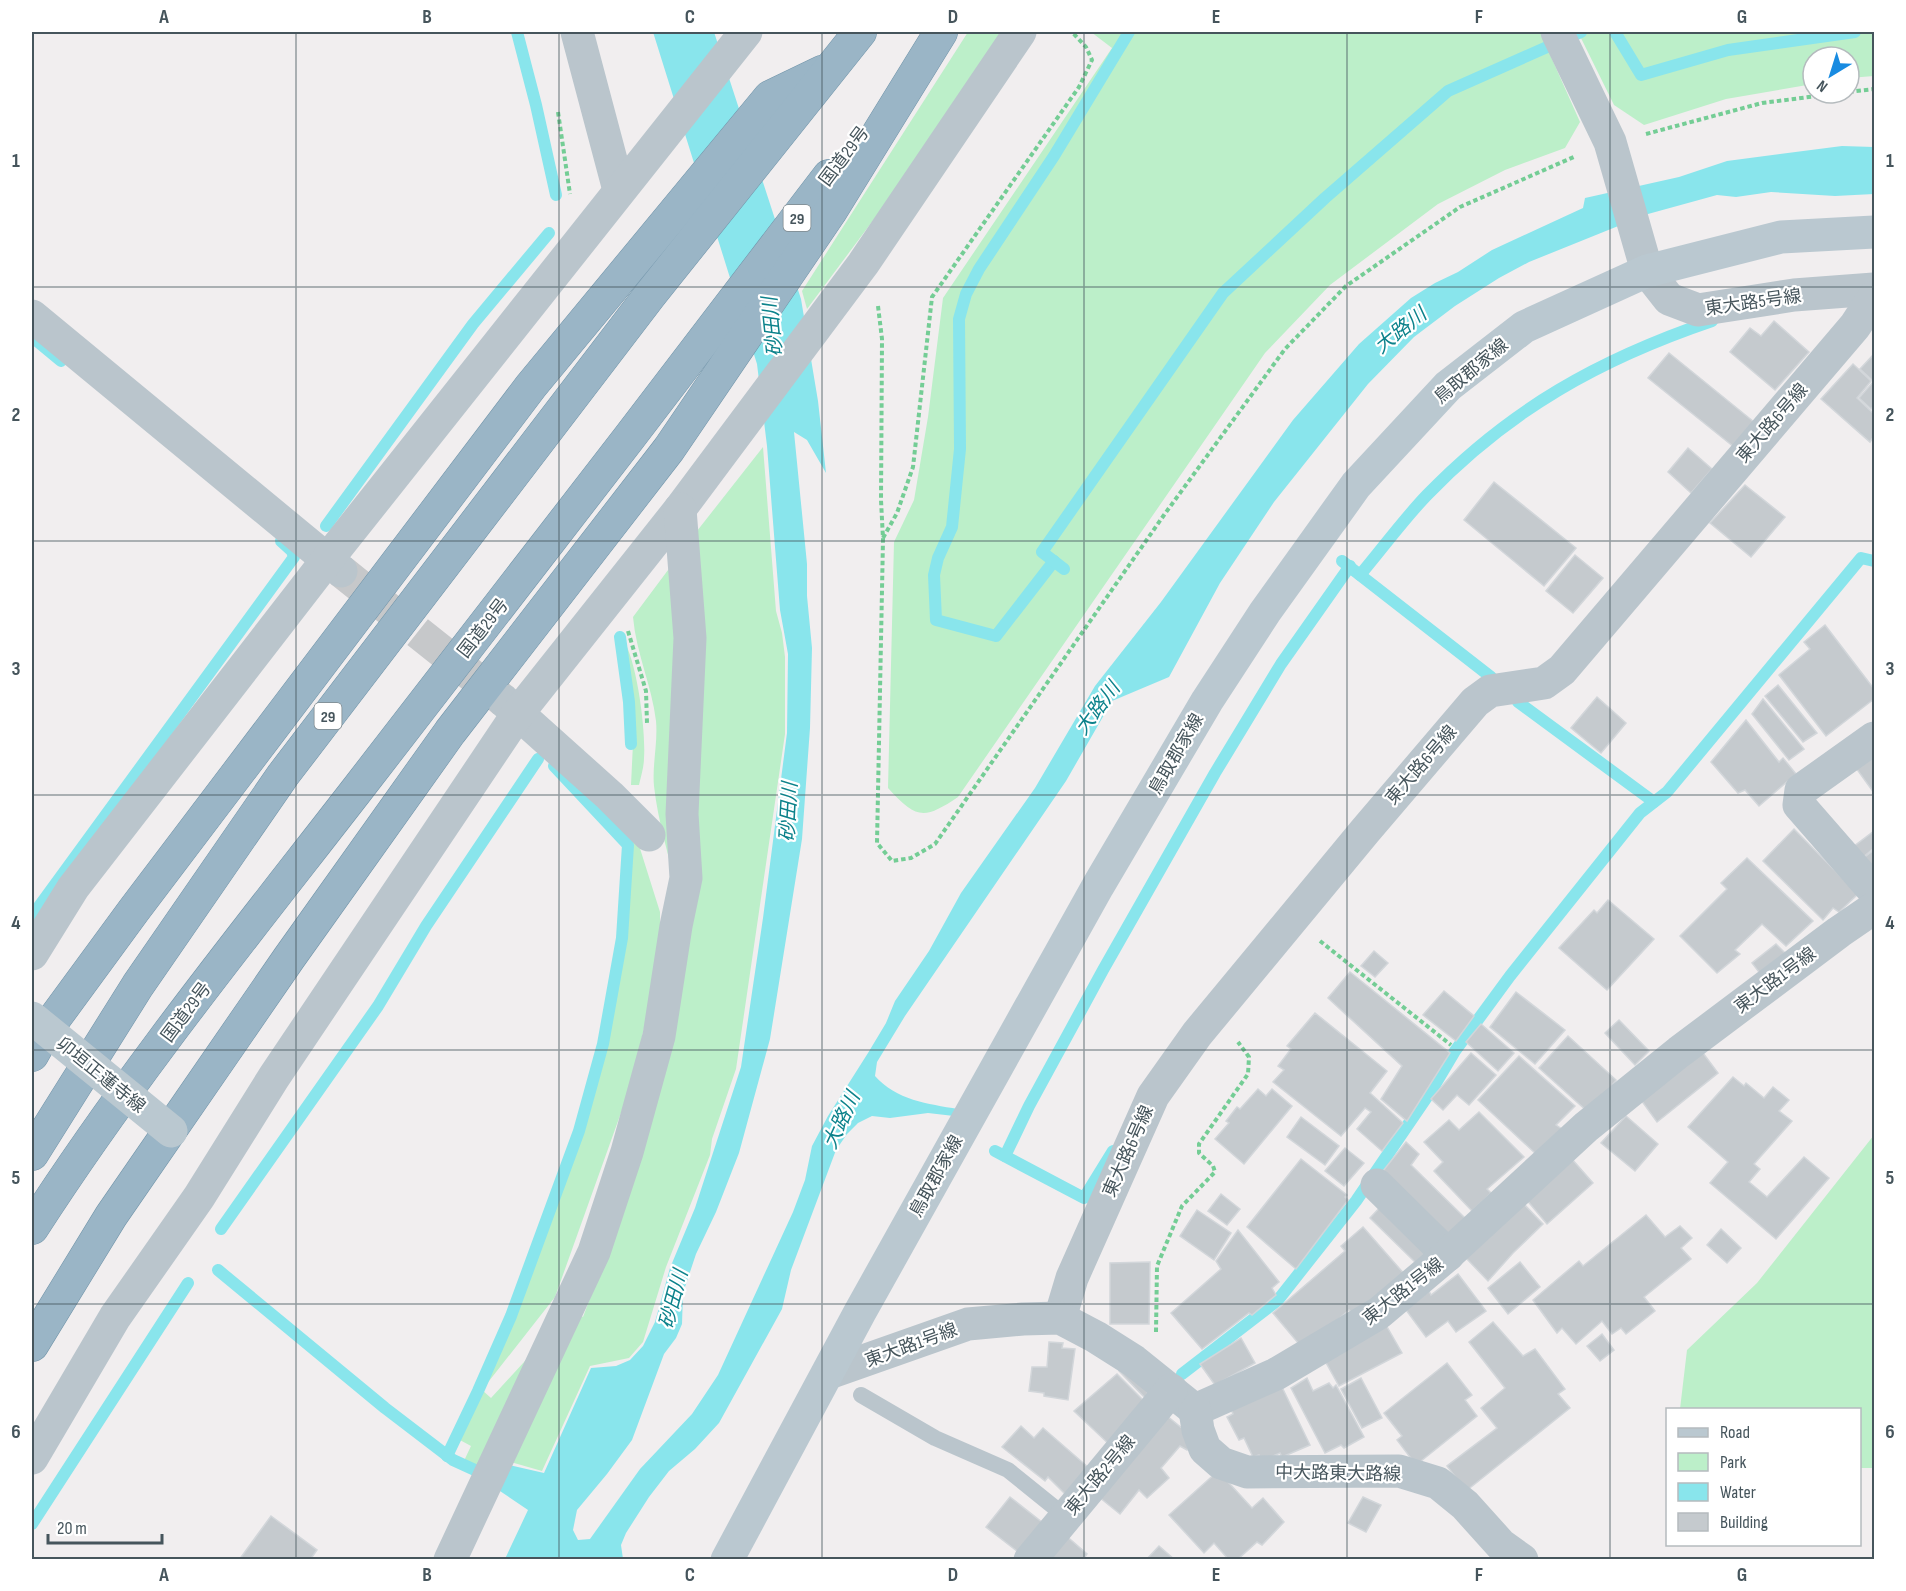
<svg xmlns="http://www.w3.org/2000/svg" width="1906" height="1591" font-family="'Sofia Sans Condensed','Noto Sans JP',sans-serif">
<style>
.green{fill:#bcefc9}
.water{fill:#89e5ec}
.lines{fill:none;stroke-linecap:round;stroke-linejoin:round}
.stream{stroke:#89e5ec;stroke-width:12}
.building{fill:#c5cace;stroke:#d2d6da;stroke-width:1.5}
.minor-tunnel{stroke:#c6c8ca;stroke-width:33;stroke-dasharray:33 16;stroke-linecap:butt}
.trunk-casing{stroke:#7194a9;stroke-width:34}
.path{stroke:#74cd95;stroke-width:4;stroke-dasharray:4.5 3;stroke-linecap:butt}
.service{stroke:#bac5cc;stroke-width:16}
.minor{stroke:#bac5cc;stroke-width:33}
.secondary{stroke:#bac8d0;stroke-width:33}
.trunk{stroke:#9ab5c6;stroke-width:33}
.secondary-bridge{stroke:#bac8d0;stroke-width:33}
.grid{fill:none;stroke:#46555c;stroke-width:1.5;stroke-opacity:0.55}
.labels{text-anchor:middle;stroke-width:4.5;stroke-linejoin:round;paint-order:stroke}
.shield{fill:#fff;stroke:#7e888d;stroke-width:1.5}
.shield-label{font-size:16px;font-weight:bold;fill:#46555c}
.street-label{font-size:18px;fill:#46555c;stroke:#fff}
.water-label{font-size:20px;font-style:italic;fill:#0c828b;stroke:#fff}
.neatline{fill:none;stroke:#46555c;stroke-width:2}
.grid-label{font-size:20px;text-anchor:middle;font-weight:bold;fill:#46555c}
</style>
<rect width="100%" height="100%" fill="#f1eeef"/>
<g class="green">
<path d="M968,32h36l-121,175 -76,102 -5,-18z"/>
<path d="M1091,32h449l40,90 -15,26 -60,22 -67,34 -108,81 -65,68 -307,444c-34,23 -42,22 -70,-9l6,-246 20,-42 14,-83 15,-119 169,-250z"/>
<path d="M1578,32h296v44l-25,2v-21h-36v27l-87,15 -82,26 -30,-20z"/>
<path d="M763,447l13,164 6,22 3,24v77l-49,335 -24,70 -2,16 -44,112 -23,75 -14,16 -39,8 -48,105 -35,-10 69,-149 7,5 51,-137 27,-92 36,-557z"/>
<path d="M677,558v332c-8,-34 -19,-68 -23,-104 -2,-21 4,-43 2,-65 -4,-35 -20,-68 -23,-104z"/>
<path d="M623,639c14,22 23,92 21,119 0,9 -3,18 -5,27h-8l2,-42 -3,-49z"/>
<path d="M630,831l7,8 23,73v44l-28,126 -77,215 -73,93 9,8 55,-60 -64,133 -19,-8 8,-17 -13,-7 56,-127 67,-181 24,-87 18,-105z"/>
<path d="M1874,1135v333h-14v-58l-180,-1 7,-59 70,-67z"/>
</g>
<path class="water" d="M653,32h61l87,267 17,102 8,72 -19,-33 -13,-8 13,132v32l5,52 -2,80 -8,111 -32,200 -31,114 -23,59 -20,42 -13,39 -1,31 -6,14 -12,16 -32,86 -25,34 -30,36 -4,20 5,10 12,-1 50,-70 52,-55 26,-39 75,-163 12,-32 7,-34 16,-30 40,-63 18,-30 9,-22 34,-50 32,-58 74,-105 60,-102 66,-84 132,-182 66,-76 52,-46 24,-15 23,-11 34,-22 91,-42 2,-10 94,-21 48,-16 115,-15 32,1v47l-39,2 -64,-4 -35,5 -19,-2 -69,19 -119,48 -30,16 -44,28 -41,31 -46,47 -94,118 -54,81 -51,94 -57,24 -46,80 -161,235 -28,46 -2,14c21,24 53,28 83,33l-4,7 -26,-3 -38,5 -18,-2 -14,7 -11,11 -11,16 -45,120 -9,39 -63,114 -24,26 -26,22 -20,26 -23,36 -5,12 2,14h-118l23,-49 -34,-23 11,-23 39,9 47,-105 25,-2 14,-6 13,-14 12,-24 15,-54 25,-60 46,-141 22,-149 24,-185 1,-79 -8,-44 -13,-164 -10,-82z"/>
<g class="lines">
<g class="stream">
<path d="M517,32l19,73 20,90"/>
<path d="M1615,32l26,43 87,-25 127,-18"/>
<path d="M32,337l29,24"/>
<path d="M326,526l147,-202 76,-91"/>
<path d="M1054,561l-58,75 -60,-16 -2,-45 4,-17 14,-31 8,-78 -1,-130 7,-25 13,-25 75,-113 75,-124"/>
<path d="M1342,561l149,116"/>
<path d="M1064,569l-22,-17 181,-259 102,-95 123,-107 133,-59"/>
<path d="M1360,575c22,-26 43,-55 67,-80 83,-86 173,-136 285,-174"/>
<path d="M620,637l9,65 2,42"/>
<path d="M1518,702l136,100"/>
<path d="M32,916l262,-359 -2,-6 -11,-10"/>
<path d="M995,1151l89,47 29,-47"/>
<path d="M1005,1156l24,-50 74,-136 112,-197 66,-109 69,-98"/>
<path d="M221,1229l157,-223 48,-80 112,-167"/>
<path d="M218,1270l167,138 68,52 35,16"/>
<path d="M1182,1374l96,-74 78,-99 77,-113 22,-37 55,-75 130,-163 27,-21 194,-234 13,3"/>
<path d="M447,1456l31,-65 33,-75 68,-185 24,-87 19,-106 6,-93 -74,-79"/>
<path d="M32,1524l156,-241"/>
</g>
</g>
<g class="building">
<path d="M1774,321l35,31 -34,38 -45,-38 20,-24 11,8z"/>
<path d="M1669,353l85,69 -20,25 -86,-69z"/>
<path d="M1874,354v28l-14,-13z"/>
<path d="M1853,364l18,17 -14,17 15,14 2,-3v27l-4,6 -49,-43z"/>
<path d="M1873,382l1,2v22l-3,3 -12,-11z"/>
<path d="M1688,448l24,21 -21,24 -23,-21z"/>
<path d="M1494,482l82,66 -32,38 -80,-66z"/>
<path d="M1745,485l40,32 -34,40 -41,-34z"/>
<path d="M1575,555l28,23 -30,35 -27,-22z"/>
<path d="M1825,625l49,64v10l-48,37 -47,-61 31,-26 -6,-7z"/>
<path d="M1778,685l39,48 -14,9 -38,-46z"/>
<path d="M1597,697l29,26 -25,30 -30,-25z"/>
<path d="M1763,699l41,50 -15,11 -37,-46z"/>
<path d="M1746,720l33,42 4,-4 13,16 -37,32 -14,-16 -7,3 -27,-31z"/>
<path d="M1874,754v39l-18,-25z"/>
<path d="M1794,829l64,65 -19,18 -6,-4 -10,12 -60,-59z"/>
<path d="M1874,831v17l-12,10 -9,-11z"/>
<path d="M1874,850v24l-12,-15z"/>
<path d="M1747,858l66,63 -27,25 -24,-22 -27,26 5,4 -23,19 -37,-37 47,-47 -6,-6z"/>
<path d="M1608,900l46,39 -47,51 -48,-42 35,-38 3,3z"/>
<path d="M1776,944l11,11 -25,21 -10,-13z"/>
<path d="M1374,951l14,12 -13,14 -14,-11z"/>
<path d="M1350,972l100,81 -43,68 -26,-22 21,-33 -74,-68z"/>
<path d="M1444,991l30,25 -18,25 -33,-26z"/>
<path d="M1516,992l49,38 -30,34 -45,-37z"/>
<path d="M1315,1013l72,58 -17,22 33,30 -21,28 -25,-22 14,-17 -6,-4 -24,28 -68,-54 11,-12 -6,-4 13,-17 -4,-3z"/>
<path d="M1619,1020l30,31 -14,14 -30,-32z"/>
<path d="M1481,1024l33,29 -16,18 -32,-29z"/>
<path d="M1568,1036l48,44 -3,4 5,3 -31,24 -48,-43z"/>
<path d="M1471,1053l25,22 -27,30 -12,-10 -14,15 -12,-11z"/>
<path d="M1703,1053l15,20 -61,49 -16,-22z"/>
<path d="M1519,1056l56,50 -19,19 6,4 -26,25 -58,-54z"/>
<path d="M1733,1077l11,9 2,-3 18,15 9,-11 16,13 -10,11 13,10 -38,43 6,5 -11,13 18,15 37,-40 25,21 -53,61 -66,-56 18,-21 -40,-35z"/>
<path d="M1258,1089l8,7 6,-7 20,17 -48,58 -29,-25 14,-16 -3,-2 11,-14 3,2z"/>
<path d="M1479,1112l45,45 -37,32 4,4 -19,18 -38,-40 9,-9 -19,-20 25,-22 10,10z"/>
<path d="M1626,1116l32,28 -23,27 -34,-28z"/>
<path d="M1301,1117l38,29 -14,19 -38,-28z"/>
<path d="M1406,1142l13,12 -8,11 55,54 -22,23 -65,-66z"/>
<path d="M1345,1148l19,15 -20,23 -19,-15z"/>
<path d="M1571,1158l22,25 -46,41 -22,-26z"/>
<path d="M1301,1159l46,36 -2,2 3,3 -52,69 -49,-42z"/>
<path d="M1221,1194l19,15 -13,16 -19,-14z"/>
<path d="M1521,1201l22,23 -30,29 -25,28 -22,-23z"/>
<path d="M1385,1202l47,46 -16,15 -46,-45z"/>
<path d="M1197,1210l34,23 -17,27 -34,-24z"/>
<path d="M1646,1215l19,22 15,-11 12,12 -11,10 10,11 -47,38 11,14 -29,23 -5,-6 -9,6 -10,-13 -26,23 -14,-16 -5,5 -24,-33 46,-39 4,5z"/>
<path d="M1363,1227l43,49 -51,39 -6,-5 -38,33 -12,1 -26,-31 72,-62 -4,-5z"/>
<path d="M1721,1229l20,19 -14,15 -20,-18z"/>
<path d="M1238,1230l41,52 -7,6 4,7 -24,20 -3,-2 -47,36 -31,-36 50,-44 -5,-8z"/>
<path d="M1150,1262l-1,62h-39v-61z"/>
<path d="M1520,1262l20,25 -32,27 -20,-26z"/>
<path d="M1458,1274l28,37 -30,21 -8,-11 -22,16 -20,-27 23,-19 2,4z"/>
<path d="M1493,1322l30,34 12,-7 30,40 -7,5 12,14 -104,83 -19,-25 50,-38 -16,-20 24,-20 -36,-46z"/>
<path d="M1386,1325l16,28 -63,33 -15,-27z"/>
<path d="M1602,1334l12,16 -14,11 -13,-15z"/>
<path d="M1241,1338l14,25 -40,22 -15,-21z"/>
<path d="M1049,1342l14,1 -1,5 13,1 -7,51 -24,-4v-3l-15,-2 3,-24h15z"/>
<path d="M1447,1363l25,32 -7,5 12,16 -61,49 -19,-25 5,-4 -18,-23z"/>
<path d="M1122,1369l25,16 1,16 -29,-30z"/>
<path d="M1117,1374l30,30 -35,43 -38,-36z"/>
<path d="M1307,1378l6,13 16,-8 4,5 3,-3 28,52 -20,11 -3,-3 -16,8 -34,-65z"/>
<path d="M1361,1378l21,40 -20,10 -21,-39z"/>
<path d="M1281,1385l29,60 -28,12 -2,-4 -18,8 -3,-6 -6,2 -9,-19 -5,2 -12,-23 6,-3 -2,-5z"/>
<path d="M1161,1411l34,28 -8,11 -7,-4 -19,22 8,10 -22,20 -8,-8 -19,24 -26,-21z"/>
<path d="M1021,1426l13,12 9,-10 46,40 -23,27 -18,-18 -3,4 -43,-34z"/>
<path d="M1218,1471l34,37 11,-10 21,24 -22,23 -5,-3 -20,18h-8l-15,-17 -10,10 -35,-38z"/>
<path d="M1010,1497l37,29 -25,29 -36,-28z"/>
<path d="M1363,1497l18,8 -15,27 -18,-9z"/>
<path d="M271,1516l46,34 -7,10h-71z"/>
<path d="M1064,1534l23,20 -4,6h-40z"/>
<path d="M1159,1546l16,14h-29z"/>
</g>
<g class="lines">
<path class="minor-tunnel" d="M341,571l163,130"/>
<g class="trunk-casing">
<g id="trunk">
<path d="M32,1055l14,-25 88,-120 397,-524 239,-289 52,-25"/>
<path d="M32,1154l106,-169 145,-210 367,-480 210,-263"/>
<path d="M32,1228c98,-152 213,-294 324,-437 158,-204 317,-409 473,-615"/>
<path d="M32,1345l79,-129 178,-258 161,-226 219,-283 161,-237 111,-180"/>
</g>
</g>
<g class="path">
<path d="M1849,92l25,-3"/>
<path d="M558,112l12,82"/>
<path d="M1646,134l116,-31 79,-10"/>
<path d="M878,306l4,33 -1,161 2,39 -6,304 15,18 19,-3 24,-14 229,-329 121,-166 61,-63 114,-79 116,-51"/>
<path d="M883,538l14,-25 16,-46 19,-170 147,-210 13,-27 -6,-13 -13,-14"/>
<path d="M628,631l18,60 1,32"/>
<path d="M1320,941l131,104"/>
<path d="M1156,1332l1,-66 25,-60 33,-34 -2,-6 -14,-13v-9l49,-70 1,-17 -11,-15"/>
</g>
<path class="service" d="M861,1395l74,43 73,32 57,46"/>
<g class="minor">
<path d="M577,32l42,158"/>
<path d="M1557,32l53,110 37,129 22,28 29,11 96,-15 80,-6"/>
<path d="M32,316l309,255"/>
<path d="M504,701l106,95 39,39"/>
<path d="M1874,738l-73,52 -2,15 75,86"/>
<path d="M32,954l41,-66 254,-328 419,-528"/>
<path d="M1377,1185l71,70"/>
<path d="M1060,1318l12,-40 81,-182 44,-62 168,-203 110,-129 15,-11 54,-8 18,-13 293,-344 19,-29"/>
<path d="M829,1373l139,-49 55,-5 37,-1 36,19 38,24 61,49 81,-36 103,-61 64,-54 143,-132 93,-75 160,-120 35,-24"/>
<path d="M1195,1410l3,20 7,19 16,14 26,9 152,-1 39,12 27,22 36,40 21,15"/>
<path d="M32,1458l83,-141 84,-120 75,-120 245,-365 161,-203 183,-245 157,-232"/>
<path d="M450,1560l144,-308 33,-100 32,-116 17,-110 10,-48 -4,-64 8,-176 -10,-129"/>
<path d="M1030,1560l141,-170"/>
</g>
<path class="secondary" d="M727,1560l133,-248 238,-426 109,-185 58,-89 91,-127 92,-99 76,-59 123,-56 134,-34 93,-5"/>
<use href="#trunk" class="trunk"/>
<path class="secondary-bridge" d="M32,1018l139,113"/>
</g>
<path class="grid" d="M296,32v1528M559,32v1528M822,32v1528M1084,32v1528M1347,32v1528M1610,32v1528M32,287h1842M32,541h1842M32,795h1842M32,1050h1842M32,1304h1842"/>
<g class="labels">
<g class="shield">
<rect x="783.5" y="205" width="27" height="26" rx="4.5"/>
<rect x="314.5" y="703" width="27" height="26" rx="4.5"/>
</g>
<g class="shield-label">
<text x="797" y="224">29</text>
<text x="328" y="722">29</text>
</g>
<g class="street-label">
<text transform="translate(844 156) rotate(-53)" y="6">国道29号</text>
<text transform="translate(1753 302) rotate(-8)" y="6">東大路5号線</text>
<text transform="translate(1471 371) rotate(-40)" y="6">鳥取郡家線</text>
<text transform="translate(1772 423) rotate(-49)" y="6">東大路6号線</text>
<text transform="translate(483 628) rotate(-52)" y="6">国道29号</text>
<text transform="translate(1176 754) rotate(-60)" y="6">鳥取郡家線</text>
<text transform="translate(1421 765) rotate(-49)" y="6">東大路6号線</text>
<text transform="translate(1775 980) rotate(-37)" y="6">東大路1号線</text>
<text transform="translate(186 1012) rotate(-53)" y="6">国道29号</text>
<text transform="translate(101 1075) rotate(39)" y="6">卯垣正蓮寺線</text>
<text transform="translate(1128 1151) rotate(-66)" y="6">東大路6号線</text>
<text transform="translate(936 1176) rotate(-61)" y="6">鳥取郡家線</text>
<text transform="translate(1403 1291) rotate(-38)" y="6">東大路1号線</text>
<text transform="translate(911 1345) rotate(-20)" y="6">東大路1号線</text>
<text transform="translate(1338 1473) rotate(1)" y="6">中大路東大路線</text>
<text transform="translate(1100 1475) rotate(-50)" y="6">東大路2号線</text>
</g>
<g class="water-label">
<text transform="translate(772 327) rotate(-96)" y="7">砂田川</text>
<text transform="translate(1400 330) rotate(-39)" y="7">大路川</text>
<text transform="translate(1097 708) rotate(-53)" y="7">大路川</text>
<text transform="translate(788 812) rotate(-87)" y="7">砂田川</text>
<text transform="translate(841 1120) rotate(-65)" y="7">大路川</text>
<text transform="translate(673 1299) rotate(-75)" y="7">砂田川</text>
</g>
</g>
<rect width="1906" height="1591" fill="none" stroke="#ffffff" stroke-width="66"/>
<rect x="1666" y="1408" width="195" height="138" fill="#ffffff" stroke="#b5bbbe" stroke-width="1.5"/>
<rect x="1678" y="1428" width="30" height="9" fill="#bac8d0" stroke="#b5bbbe" stroke-width="1.5"/>
<text x="1720" y="1438" font-size="18" fill="#46555c">Road</text>
<rect x="1678" y="1453" width="30" height="18" fill="#bcefc9" stroke="#b5bbbe" stroke-width="1.5"/>
<text x="1720" y="1468" font-size="18" fill="#46555c">Park</text>
<rect x="1678" y="1483" width="30" height="18" fill="#89e5ec" stroke="#b5bbbe" stroke-width="1.5"/>
<text x="1720" y="1498" font-size="18" fill="#46555c">Water</text>
<rect x="1678" y="1513" width="30" height="18" fill="#c5cace" stroke="#b5bbbe" stroke-width="1.5"/>
<text x="1720" y="1528" font-size="18" fill="#46555c">Building</text>
<g transform="translate(1831 75) rotate(218)"><circle r="28" fill="#ffffff" stroke="#b5bbbe" stroke-width="1.5"/>
<path d="M0-4.5L10 22L0 15L-10 22Z" fill="#188be1"/>
<text y="-9" font-size="16" font-weight="bold" text-anchor="middle" fill="#46555c">N</text>
</g>
<path d="M48 1534v9h114v-9" fill="none" stroke="#46555c" stroke-width="3"/>
<text x="57" y="1534" font-size="18" fill="#46555c" stroke="#ffffff" stroke-width="4.5" paint-order="stroke">20 m</text>
<rect x="33" y="33" width="1840" height="1525" class="neatline"/>
<g class="grid-label">
<text x="164" y="23">A</text>
<text x="427" y="23">B</text>
<text x="690" y="23">C</text>
<text x="953" y="23">D</text>
<text x="1216" y="23">E</text>
<text x="1479" y="23">F</text>
<text x="1742" y="23">G</text>
<text x="16" y="167">1</text>
<text x="1890" y="167">1</text>
<text x="16" y="421">2</text>
<text x="1890" y="421">2</text>
<text x="16" y="675">3</text>
<text x="1890" y="675">3</text>
<text x="16" y="929">4</text>
<text x="1890" y="929">4</text>
<text x="16" y="1184">5</text>
<text x="1890" y="1184">5</text>
<text x="16" y="1438">6</text>
<text x="1890" y="1438">6</text>
<text x="164" y="1581">A</text>
<text x="427" y="1581">B</text>
<text x="690" y="1581">C</text>
<text x="953" y="1581">D</text>
<text x="1216" y="1581">E</text>
<text x="1479" y="1581">F</text>
<text x="1742" y="1581">G</text>
</g>
</svg>
